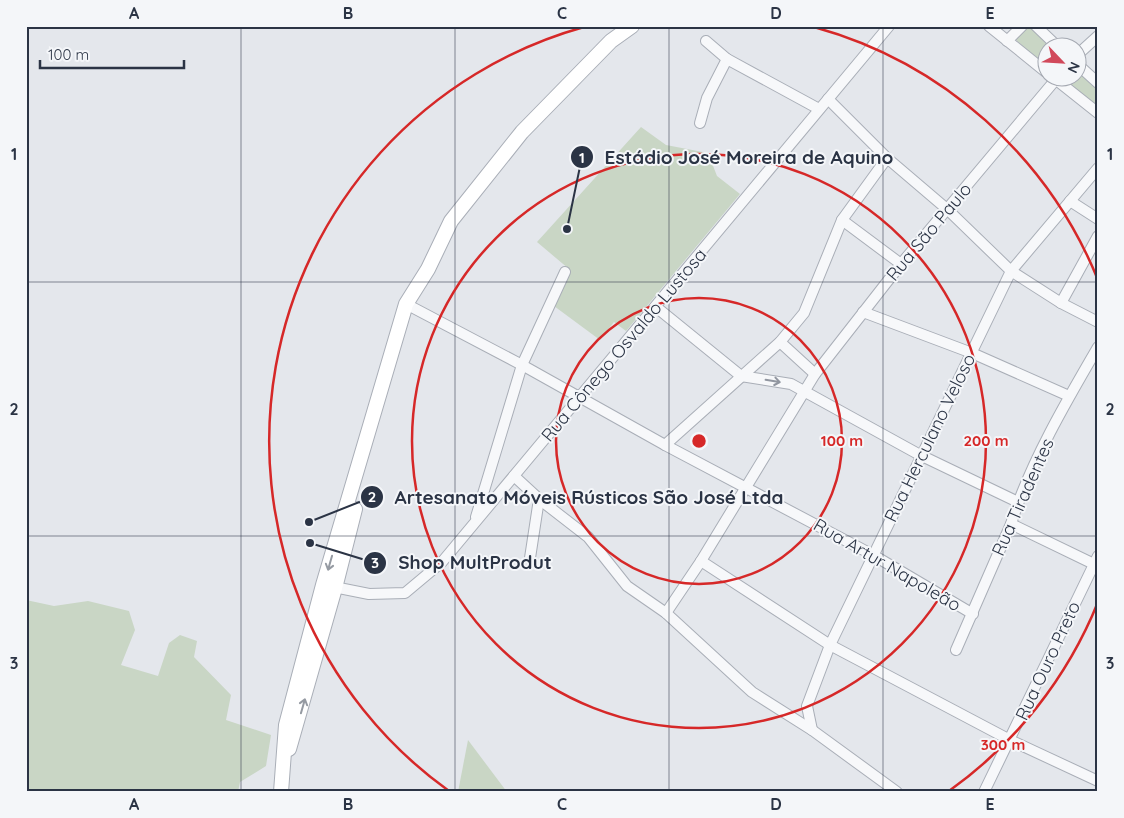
<svg xmlns="http://www.w3.org/2000/svg" width="1124" height="818" font-family="Quicksand,sans-serif">
<style>
.green{fill:#c9d6c5}
.lines{fill:none;stroke-linecap:round;stroke-linejoin:round}
.minor-casing{stroke:#a9aeb7;stroke-width:12}
.secondary-casing{stroke:#a9aeb7;stroke-width:16}
.minor{stroke:#f7f8fa;stroke-width:10}
.secondary{stroke:#fff;stroke-width:14}
.oneway{stroke:#9196a0}
.oneway2{stroke:#959aa2}
.grid{fill:none;stroke:#2b3445;stroke-width:1;stroke-opacity:0.55}
.ring{fill:none;stroke:#d62828;stroke-width:2.5}
.labels{text-anchor:middle;stroke-width:4;stroke-linejoin:round;paint-order:stroke}
.street-label{font-size:18px;fill:#2b3445;stroke:#f4f6f9}
.centre{fill:#d62828;stroke:#f4f6f9;stroke-width:2.5}
.ring-label{font-size:15px;text-anchor:middle;font-weight:bold;fill:#d62828;stroke:#f4f6f9;stroke-width:4;stroke-linejoin:round;paint-order:stroke}
.leader{fill:none;stroke:#2b3445;stroke-width:2}
.callout-dot{fill:#2b3445;stroke:#f4f6f9;stroke-width:2}
.mark-label{font-size:15px;text-anchor:middle;font-weight:bold;fill:#fff}
.callout-label{font-size:19px;text-anchor:middle;font-weight:bold;fill:#2b3445;stroke:#f4f6f9;stroke-width:4;stroke-linejoin:round;paint-order:stroke}
.neatline{fill:none;stroke:#2b3445;stroke-width:2}
.grid-label{font-size:16px;text-anchor:middle;font-weight:bold;fill:#2b3445}
</style>
<rect width="100%" height="100%" fill="#e4e7ec"/>
<g class="green">
<path d="M1028,26l25,21 -7,1v19l-31,-28z"/>
<path d="M1077,69l21,18v22l-35,-29 2,-2h11z"/>
<path d="M641,127l25,18 42,8 9,23 23,18 -114,137 -12,-9 -14,18 -46,-34 15,-37 -32,-27z"/>
<path d="M26,600l28,6 34,-5 41,10 6,19 -14,35 37,11 11,-33 11,-8 17,6 -3,16 37,38 -5,25 45,15 -5,31 -26,16 -2,10h-212z"/>
<path d="M468,740l39,52h-49z"/>
</g>
<g class="lines">
<g class="minor-casing">
<g id="minor">
<path d="M989,26l57,46"/>
<path d="M1036,26l23,22"/>
<path d="M706,41l21,18 92,50"/>
<path d="M1007,41l15,-15"/>
<path d="M1076,56l22,-20"/>
<path d="M1076,63l22,20"/>
<path d="M1054,78l44,35"/>
<path d="M828,99l59,59 61,52 63,61 50,32 37,19"/>
<path d="M700,123l7,-25 20,-39"/>
<path d="M1070,201l28,18"/>
<path d="M842,220l59,44"/>
<path d="M1061,303l37,-67"/>
<path d="M406,304l116,61 143,80 208,110 100,59"/>
<path d="M656,307l85,69 50,8 129,71 98,47"/>
<path d="M863,312l109,41 97,43"/>
<path d="M780,342l35,32"/>
<path d="M665,445l115,-103 24,-29 38,-93 45,-62"/>
<path d="M514,476l25,23 49,38 39,49 39,27 86,79 60,38 85,62"/>
<path d="M476,517l46,-152 43,-93"/>
<path d="M1011,524l87,42"/>
<path d="M530,558l9,-59"/>
<path d="M701,561l129,84 180,95 88,41"/>
<path d="M329,586l40,8 36,-1 37,-31 447,-536"/>
<path d="M666,613l35,-52 114,-187 86,-110 156,-186"/>
<path d="M956,650l55,-126c18,-59 56,-124 87,-177"/>
<path d="M812,730l-5,-24 23,-61 181,-374 87,-103"/>
<path d="M984,792l114,-236"/>
</g>
</g>
<g class="secondary-casing">
<g id="secondary">
<path d="M289,749l46,-161 20,-79"/>
<path d="M281,792l5,-67 37,-140 83,-281 22,-35 23,-48 71,-89 89,-91 21,-15"/>
</g>
</g>
<use href="#minor" class="minor"/>
<use href="#secondary" class="secondary"/>
</g>
<defs><path id="oneway-shaft" d="M-6 0H5M1.5-3L5.5 0L1.5 3" fill="none" stroke-width="1.6" stroke-linecap="round" stroke-linejoin="round" transform="scale(1.25)"/></defs>
<use class="oneway" href="#oneway-shaft" transform="translate(773 381) rotate(9)"/>
<g class="oneway2">
<use href="#oneway-shaft" transform="translate(330 563) rotate(106)"/>
<use href="#oneway-shaft" transform="translate(303 706) rotate(-74)"/>
</g>
<path class="grid" d="M241,26v766M455,26v766M669,26v766M883,26v766M26,282h1072M26,536h1072"/>
<g class="ring">
<circle cx="699" cy="441" r="143"/>
<circle cx="699" cy="441" r="287"/>
<path d="M1098 602A430 430 0 0 1 949 791M449 791A430 430 0 0 1 584 27M814 27A430 430 0 0 1 1098 280"/>
</g>
<g class="labels">
<g class="street-label">
<text transform="translate(929 232) rotate(-50)" y="6">Rua São Paulo</text>
<text transform="translate(624 345) rotate(-50)" y="6">Rua Cônego Osvaldo Lustosa</text>
<text transform="translate(930 438) rotate(-64)" y="6">Rua Herculano Veloso</text>
<text transform="translate(1023 497) rotate(-66)" y="6">Rua Tiradentes</text>
<text transform="translate(887 565) rotate(30)" y="6">Rua Artur Napoleão</text>
<text transform="translate(1048 661) rotate(-65)" y="6">Rua Ouro Preto</text>
</g>
</g>
<circle cx="699" cy="441" r="8" class="centre"/>
<g class="ring-label">
<text x="842" y="446">100 m</text>
<text x="986" y="446">200 m</text>
<text x="1003" y="750">300 m</text>
</g>
<path class="leader" d="M567 229L582 157M309 522L372 497M310 543L375 563"/>
<g class="callout-dot">
<circle cx="567" cy="229" r="5"/>
<circle cx="309" cy="522" r="5"/>
<circle cx="310" cy="543" r="5"/>
<circle cx="582" cy="157" r="12"/>
<circle cx="372" cy="497" r="12"/>
<circle cx="375" cy="563" r="12"/>
</g>
<g class="mark-label">
<text x="582" y="163">1</text>
<text x="372" y="502">2</text>
<text x="375" y="568">3</text>
</g>
<g class="callout-label">
<text x="749" y="164">Estádio José Moreira de Aquino</text>
<text x="589" y="504">Artesanato Móveis Rústicos São José Ltda</text>
<text x="475" y="569">Shop MultProdut</text>
</g>
<rect width="1124" height="818" fill="none" stroke="#f4f6f9" stroke-width="55"/>
<g transform="translate(1062 62) rotate(115)"><circle r="24" fill="#f4f6f9" stroke="#a4a8b1"/>
<path d="M0-4L9 19L0 12L-9 19Z" fill="#d1495b"/>
<text y="-8" font-size="14" font-weight="bold" text-anchor="middle" fill="#2b3445">N</text>
</g>
<path d="M40 60v8h144v-8" fill="none" stroke="#2b3445" stroke-width="2.5"/>
<text x="48" y="60" font-size="15" fill="#2b3445" stroke="#f4f6f9" stroke-width="4" paint-order="stroke">100 m</text>
<rect x="28" y="28" width="1068" height="762" class="neatline"/>
<g class="grid-label">
<text x="134" y="19">A</text>
<text x="348" y="19">B</text>
<text x="562" y="19">C</text>
<text x="776" y="19">D</text>
<text x="990" y="19">E</text>
<text x="14" y="160">1</text>
<text x="1110" y="160">1</text>
<text x="14" y="415">2</text>
<text x="1110" y="415">2</text>
<text x="14" y="669">3</text>
<text x="1110" y="669">3</text>
<text x="134" y="810">A</text>
<text x="348" y="810">B</text>
<text x="562" y="810">C</text>
<text x="776" y="810">D</text>
<text x="990" y="810">E</text>
</g>
</svg>
